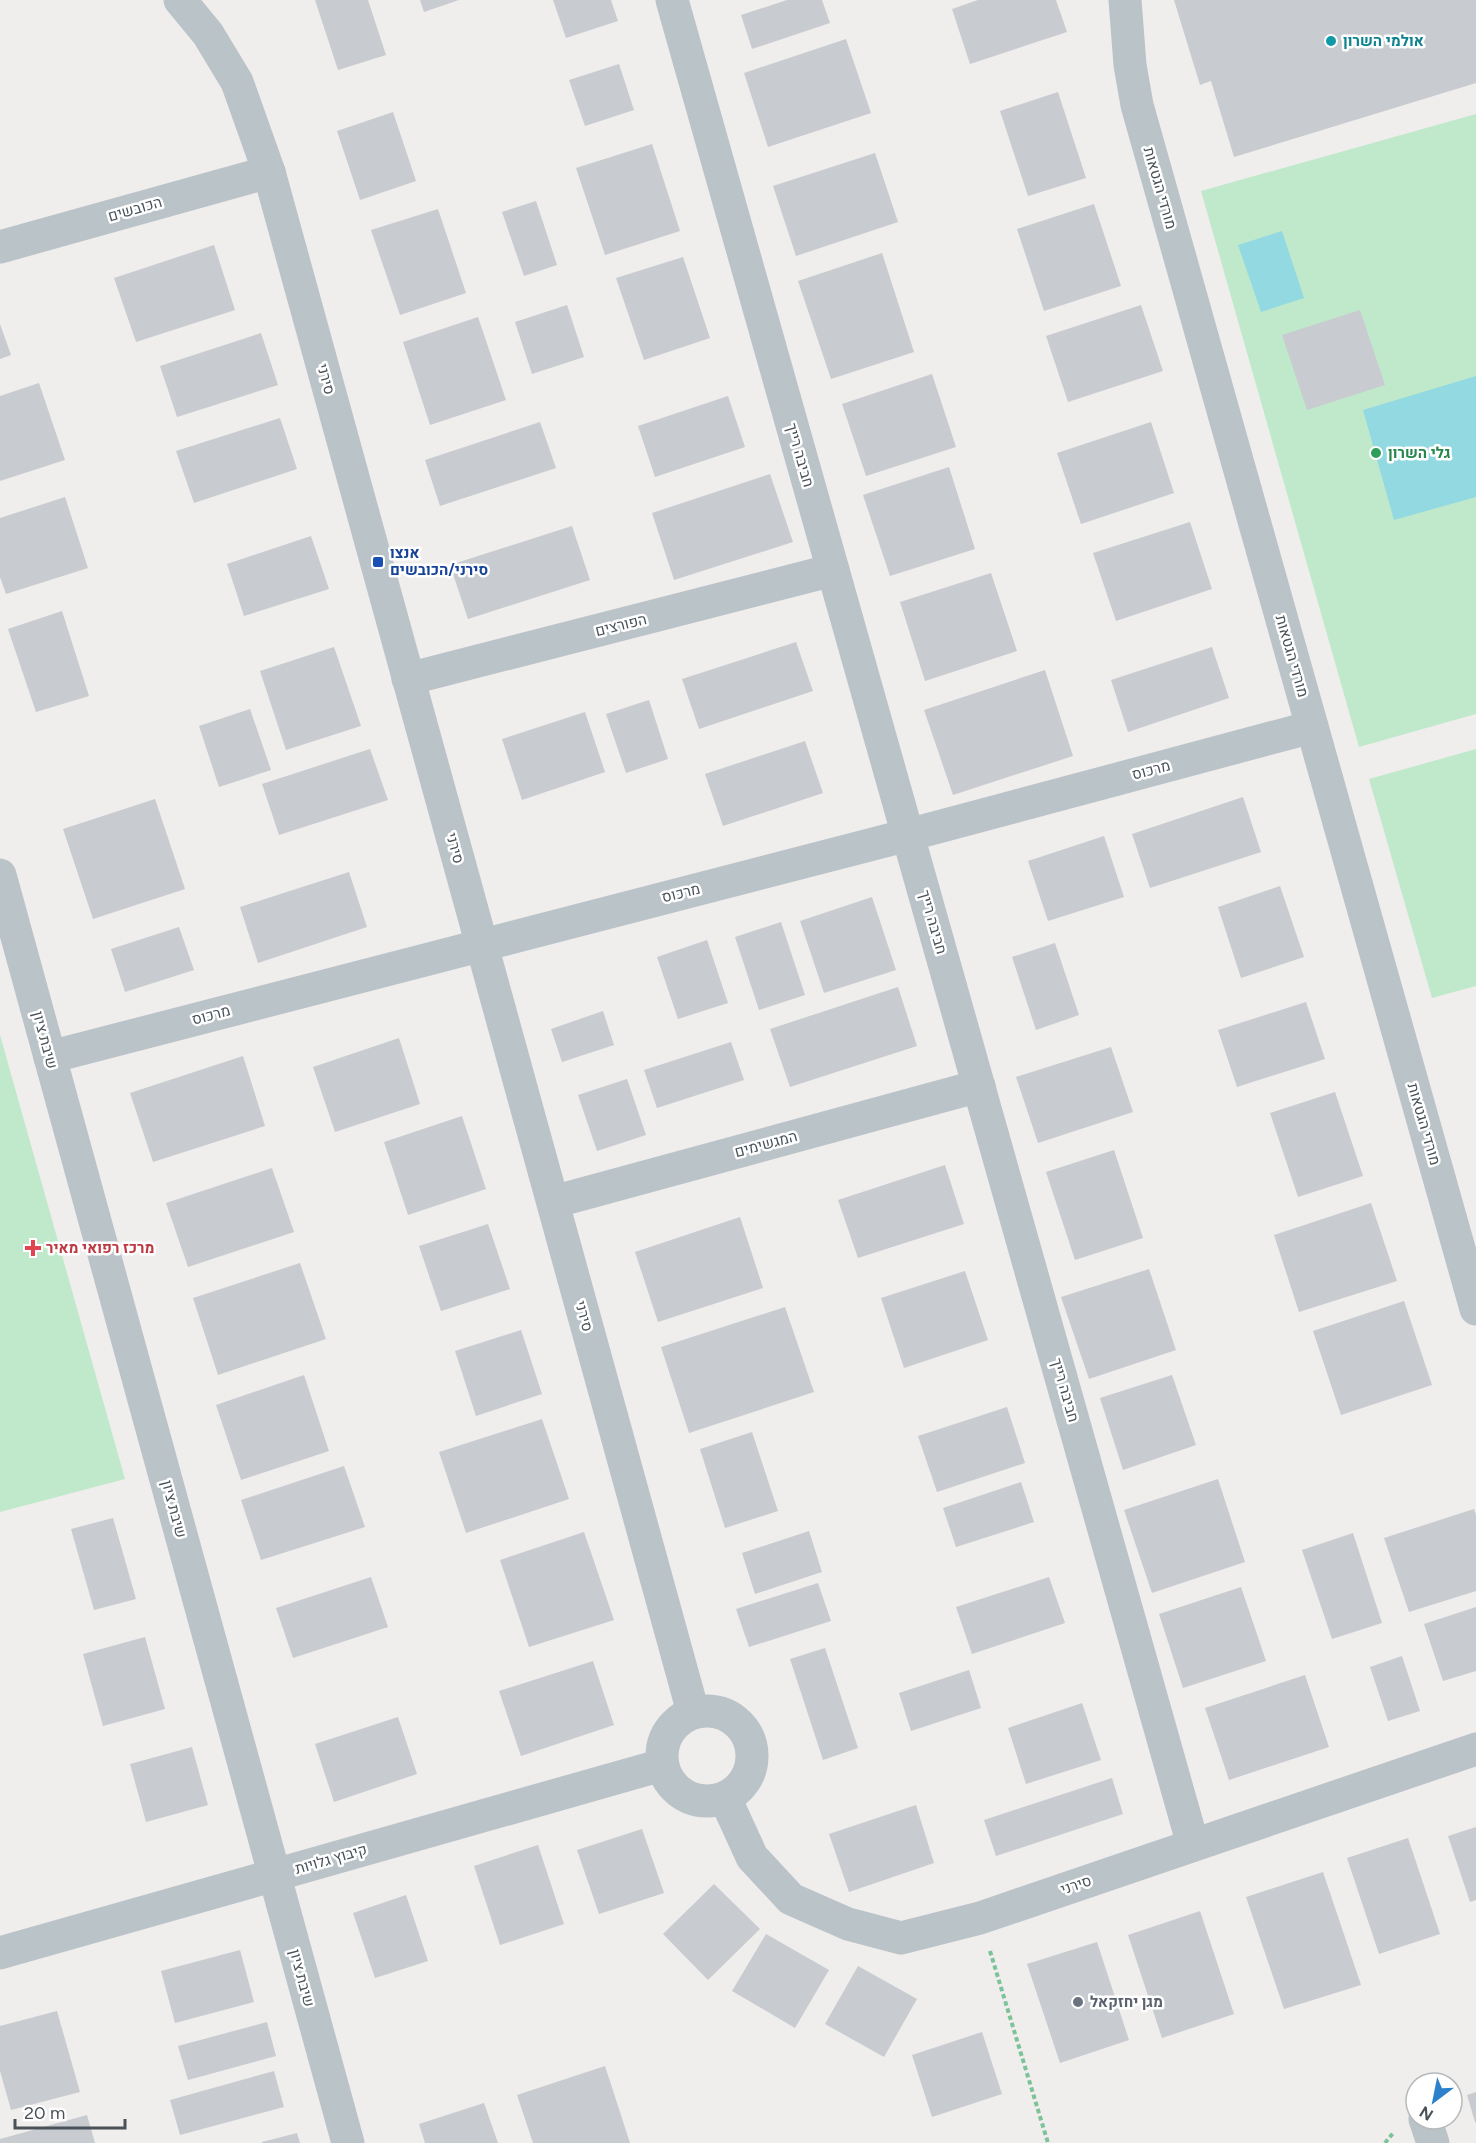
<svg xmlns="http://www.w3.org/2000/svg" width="1476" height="2143" font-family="Figtree,Heebo,sans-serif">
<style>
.green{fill:#c0e9cc}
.water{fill:#92d9e1}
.building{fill:#c8cbcf}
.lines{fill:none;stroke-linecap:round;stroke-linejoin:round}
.path{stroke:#7cc399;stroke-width:4;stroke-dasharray:4.5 3;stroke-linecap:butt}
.minor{stroke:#bac3c8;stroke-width:33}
.culture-dot{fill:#0f9aa8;stroke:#fff;stroke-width:2}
.leisure-dot{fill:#2e9e5b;stroke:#fff;stroke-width:2}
.transit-dot{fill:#1a4fb4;stroke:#fff;stroke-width:2}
.health-dot{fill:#e0444e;stroke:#fff;stroke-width:2}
.worship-dot{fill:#6b7280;stroke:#fff;stroke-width:2}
.labels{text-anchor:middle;stroke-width:5;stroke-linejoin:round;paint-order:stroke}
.culture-label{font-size:15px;font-weight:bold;fill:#0d838f;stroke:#fff;text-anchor:start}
.street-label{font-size:15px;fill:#485258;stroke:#fff}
.leisure-label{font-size:15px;font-weight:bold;fill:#27864d;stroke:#fff;text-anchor:start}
.transit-label{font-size:15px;font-weight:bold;fill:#164399;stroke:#fff;text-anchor:start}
.health-label{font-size:15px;font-weight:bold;fill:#be3a42;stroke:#fff;text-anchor:start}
.worship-label{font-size:15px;font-weight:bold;fill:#5b616d;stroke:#fff;text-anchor:start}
</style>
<rect width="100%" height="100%" fill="#f0eded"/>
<g class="green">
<path d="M1476,114v600l-117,33 -158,-556z"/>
<path d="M1476,749v237l-44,12 -63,-219z"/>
<path d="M0,1035l125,444 -125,33z"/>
</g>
<g class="water">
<path d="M1282,231l22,67 -43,14 -23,-67z"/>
<path d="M1476,376v121l-82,23 -31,-110z"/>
</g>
<g class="building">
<path d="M315,0h53l18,55 -48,15z"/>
<path d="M420,0h39l-35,12z"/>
<path d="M553,0h58l7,21 -52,17z"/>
<path d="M787,0h35l8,23 -78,26 -11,-34z"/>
<path d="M978,0h78l11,32 -97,32 -18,-55z"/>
<path d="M1174,0h302v83l-242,74 -23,-76 -11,4z"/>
<path d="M846,39l25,74 -103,34 -24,-74z"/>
<path d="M619,64l15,46 -49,16 -16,-46z"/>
<path d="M1058,92l28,86 -58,18 -28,-85z"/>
<path d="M393,112l23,69 -56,19 -23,-69z"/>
<path d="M652,144l28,87 -75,24 -29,-87z"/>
<path d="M875,153l23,69 -102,34 -23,-70z"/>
<path d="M536,201l21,64 -33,11 -22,-64z"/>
<path d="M1094,204l27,82 -77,25 -27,-82z"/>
<path d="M438,209l28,84 -66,22 -29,-85z"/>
<path d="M214,245l21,65 -99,32 -22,-64z"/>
<path d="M882,253l32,99 -83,27 -33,-98z"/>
<path d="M683,257l27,81 -66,22 -28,-82z"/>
<path d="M567,305l17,52 -52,17 -17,-52z"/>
<path d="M1141,305l22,66 -95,31 -22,-66z"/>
<path d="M1360,310l25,75 -78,25 -25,-75z"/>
<path d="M478,317l28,83 -76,25 -27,-83z"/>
<path d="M0,324l11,31 -11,4z"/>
<path d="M261,333l17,52 -101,32 -17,-51z"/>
<path d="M932,374l24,73 -90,29 -24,-72z"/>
<path d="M39,383l26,77 -65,21v-85z"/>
<path d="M728,396l17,51 -90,30 -17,-51z"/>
<path d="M280,418l17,51 -103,34 -18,-52z"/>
<path d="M540,422l16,46 -116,38 -15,-46z"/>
<path d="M1151,422l23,71 -93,31 -24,-71z"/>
<path d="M949,467l26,82 -85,27 -27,-81z"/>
<path d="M770,474l23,68 -119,38 -22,-67z"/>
<path d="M65,497l23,71 -82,26 -6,-17v-59z"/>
<path d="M1190,522l22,67 -96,32 -23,-68z"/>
<path d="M572,526l18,54 -122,39 -18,-54z"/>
<path d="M311,536l18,53 -85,27 -17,-52z"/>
<path d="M991,573l26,78 -92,30 -25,-79z"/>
<path d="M62,611l27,85 -53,16 -28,-83z"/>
<path d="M796,642l17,49 -114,38 -17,-50z"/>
<path d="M334,647l27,79 -75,24 -26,-79z"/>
<path d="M1212,647l17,51 -101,34 -17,-52z"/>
<path d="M1045,670l28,86 -120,39 -29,-85z"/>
<path d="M649,700l19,59 -42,14 -20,-59z"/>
<path d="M250,709l21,61 -52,17 -20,-61z"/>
<path d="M585,712l20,60 -83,28 -20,-61z"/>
<path d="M805,741l18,52 -100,33 -18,-52z"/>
<path d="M370,749l18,51 -109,35 -17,-51z"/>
<path d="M1243,797l18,55 -111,36 -18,-54z"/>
<path d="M155,799l30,90 -92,30 -30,-90z"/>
<path d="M1104,836l20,61 -76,24 -20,-60z"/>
<path d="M349,872l18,55 -109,36 -18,-56z"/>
<path d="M1280,886l24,71 -63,21 -23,-71z"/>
<path d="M872,897l24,73 -72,23 -24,-72z"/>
<path d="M781,922l24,73 -46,15 -24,-73z"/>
<path d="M179,927l15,43 -69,22 -14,-43z"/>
<path d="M707,940l21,63 -50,16 -21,-62z"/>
<path d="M1055,943l24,72 -43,15 -24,-73z"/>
<path d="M898,987l19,59 -127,41 -20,-58z"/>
<path d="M1306,1002l19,57 -88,28 -19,-57z"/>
<path d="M603,1011l11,34 -52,17 -11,-33z"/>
<path d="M399,1038l21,66 -85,28 -22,-65z"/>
<path d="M731,1042l13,38 -87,28 -13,-38z"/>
<path d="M1111,1047l22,65 -95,31 -22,-66z"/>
<path d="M243,1056l22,70 -112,36 -23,-69z"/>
<path d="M627,1079l19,56 -49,16 -19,-56z"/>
<path d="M1335,1092l28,84 -65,21 -28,-84z"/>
<path d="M462,1116l24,73 -78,26 -24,-73z"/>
<path d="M1114,1150l29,88 -68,22 -29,-88z"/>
<path d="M945,1165l19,59 -106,34 -20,-58z"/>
<path d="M272,1168l22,64 -106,35 -22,-64z"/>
<path d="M1371,1203l26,78 -98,31 -25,-77z"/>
<path d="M740,1217l23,71 -105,34 -23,-70z"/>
<path d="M488,1224l22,65 -69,22 -22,-65z"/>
<path d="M300,1263l26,76 -108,36 -25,-77z"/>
<path d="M1149,1269l27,81 -87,29 -28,-82z"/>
<path d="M965,1271l23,69 -84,28 -23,-70z"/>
<path d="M1404,1301l28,84 -91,30 -28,-84z"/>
<path d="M785,1307l29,85 -125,41 -28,-86z"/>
<path d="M521,1330l21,64 -66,22 -21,-65z"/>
<path d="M304,1375l25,76 -88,29 -25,-75z"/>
<path d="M1172,1375l24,70 -73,25 -23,-72z"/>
<path d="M1007,1407l18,56 -88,29 -19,-56z"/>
<path d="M542,1419l27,80 -103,34 -27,-81z"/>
<path d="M752,1432l26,79 -53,17 -25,-79z"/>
<path d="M344,1466l21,61 -104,33 -20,-60z"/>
<path d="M1218,1479l27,83 -93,31 -28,-83z"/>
<path d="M1021,1482l13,40 -78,25 -13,-39z"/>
<path d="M1474,1509l2,6v76l-67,21 -25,-74z"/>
<path d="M113,1518l23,81 -42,11 -23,-81z"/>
<path d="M809,1531l13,41 -67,22 -13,-41z"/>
<path d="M584,1532l30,88 -85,27 -29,-87z"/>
<path d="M1353,1533l29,90 -50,16 -30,-89z"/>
<path d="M371,1577l17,50 -95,31 -17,-50z"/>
<path d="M1049,1577l16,46 -93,31 -16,-47z"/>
<path d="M818,1583l13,38 -82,26 -13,-38z"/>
<path d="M1241,1587l25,74 -83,27 -24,-74z"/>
<path d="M1476,1607v64l-33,10 -19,-57z"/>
<path d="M145,1637l20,72 -62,17 -20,-72z"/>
<path d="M825,1648l33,100 -35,12 -33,-101z"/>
<path d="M1402,1656l18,55 -32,10 -18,-54z"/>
<path d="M593,1661l21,64 -93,31 -22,-65z"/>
<path d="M969,1670l12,38 -70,23 -12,-38z"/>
<path d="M1305,1675l24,72 -100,33 -24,-72z"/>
<path d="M1082,1703l19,57 -75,24 -18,-56z"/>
<path d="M398,1717l19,57 -83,28 -19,-58z"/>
<path d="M192,1747l16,58 -62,17 -16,-58z"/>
<path d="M1112,1778l11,36 -127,42 -12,-36z"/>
<path d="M916,1805l18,58 -85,29 -20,-58z"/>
<path d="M1476,1827v73l-6,2 -22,-66z"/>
<path d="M642,1829l22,64 -65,21 -22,-64z"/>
<path d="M1408,1838l32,96 -61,20 -32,-96z"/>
<path d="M538,1845l26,79 -64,21 -26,-79z"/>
<path d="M1323,1872l38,113 -77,24 -38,-112z"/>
<path d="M714,1884l46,45 -52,51 -45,-46z"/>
<path d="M406,1895l22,66 -53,17 -22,-65z"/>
<path d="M1200,1911l34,103 -72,24 -34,-103z"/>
<path d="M766,1934l63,36 -34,58 -63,-37z"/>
<path d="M1097,1942l32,98 -69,23 -33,-99z"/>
<path d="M240,1950l14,52 -79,21 -14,-52z"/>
<path d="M858,1966l59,33 -33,58 -59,-33z"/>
<path d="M57,2011l23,81 -69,18 -11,-39v-45z"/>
<path d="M267,2022l9,34 -88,24 -10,-34z"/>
<path d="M982,2032l20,62 -70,23 -20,-62z"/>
<path d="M605,2066l25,77h-97l-16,-48z"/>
<path d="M274,2071l10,36 -104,28 -10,-35z"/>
<path d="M1476,2092v30h-1l-8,-27z"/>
<path d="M484,2103l14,40h-73l-6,-19z"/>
<path d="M87,2115l8,28h-95v-4z"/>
<path d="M297,2133l3,10h-38v-1z"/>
</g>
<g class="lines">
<g class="path">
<path d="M990,1951l58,192"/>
<path d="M1385,2143l8,-10"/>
</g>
<g class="minor">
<path d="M180,0l28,34 29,48 32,90 424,1540"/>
<path d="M672,0l521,1845"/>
<path d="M1125,0l5,65 7,40 339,1204"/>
<path d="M0,247l269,-75"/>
<path d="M408,679l425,-109"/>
<path d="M0,875l348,1268"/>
<path d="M50,1057l858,-222 404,-108"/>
<path d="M553,1202l426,-116"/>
<circle cx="707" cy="1756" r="45"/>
<path d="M725,1798l27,59 39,42 57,25 53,14 79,-20 496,-169"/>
<path d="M0,1953l662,-188"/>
<path d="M1425,2119l8,24"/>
</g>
</g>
<circle class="culture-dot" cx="1331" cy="41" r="6"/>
<circle class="leisure-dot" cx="1376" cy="453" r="6"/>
<rect class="transit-dot" x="372" y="556" width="12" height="12" rx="3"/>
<path class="health-dot" d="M30 1239h6v6h6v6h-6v6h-6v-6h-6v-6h6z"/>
<circle class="worship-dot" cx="1078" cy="2002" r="6"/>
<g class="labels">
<g class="culture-label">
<text x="1343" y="46">אולמי השרון</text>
</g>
<g class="street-label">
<text transform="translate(1160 188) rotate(74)" y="5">מורדי הגטאות</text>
<text transform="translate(135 209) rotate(-16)" y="5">הכובשים</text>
<text transform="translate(326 379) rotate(75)" y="5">סירני</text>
<text transform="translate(800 455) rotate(74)" y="5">חביבה רייך</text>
<text transform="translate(621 625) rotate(-14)" y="5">הפורצים</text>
<text transform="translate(1292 656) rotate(74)" y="5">מורדי הגטאות</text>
<text transform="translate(1151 770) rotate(-15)" y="5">מרכוס</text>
<text transform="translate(455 848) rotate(75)" y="5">סירני</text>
<text transform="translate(681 893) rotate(-14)" y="5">מרכוס</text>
<text transform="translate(933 922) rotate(74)" y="5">חביבה רייך</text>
<text transform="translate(211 1015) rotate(-15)" y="5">מרכוס</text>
<text transform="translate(45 1040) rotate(75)" y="5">שיבת ציון</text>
<text transform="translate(1424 1124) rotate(74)" y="5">מורדי הגטאות</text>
<text transform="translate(766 1144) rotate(-15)" y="5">המגשימים</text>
<text transform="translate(584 1316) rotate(75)" y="5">סירני</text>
<text transform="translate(1065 1390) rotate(74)" y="5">חביבה רייך</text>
<text transform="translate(174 1509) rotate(75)" y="5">שיבת ציון</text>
<text transform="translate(331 1859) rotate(-16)" y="5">קיבוץ גלויות</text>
<text transform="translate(1076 1885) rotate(-19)" y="5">סירני</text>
<text transform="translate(302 1978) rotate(75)" y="5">שיבת ציון</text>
</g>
<g class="leisure-label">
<text x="1388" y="458">גלי השרון</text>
</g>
<g class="transit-label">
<text x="390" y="558">אנצו<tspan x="390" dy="17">סירני/הכובשים</tspan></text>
</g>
<g class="health-label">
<text x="46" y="1253">מרכז רפואי מאיר</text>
</g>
<g class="worship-label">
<text x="1090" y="2007">מגן יחזקאל</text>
</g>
</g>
<g transform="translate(1434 2101) rotate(212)"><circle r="28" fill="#ffffff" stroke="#b6babc" stroke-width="1.5"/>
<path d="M0-4.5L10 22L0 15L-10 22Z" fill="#2d81ca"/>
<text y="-9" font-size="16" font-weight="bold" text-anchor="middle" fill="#485258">N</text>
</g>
<path d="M15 2119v9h110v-9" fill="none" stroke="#485258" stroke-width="3"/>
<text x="24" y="2119" font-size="18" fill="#485258" stroke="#ffffff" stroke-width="4.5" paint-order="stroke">20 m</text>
</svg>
